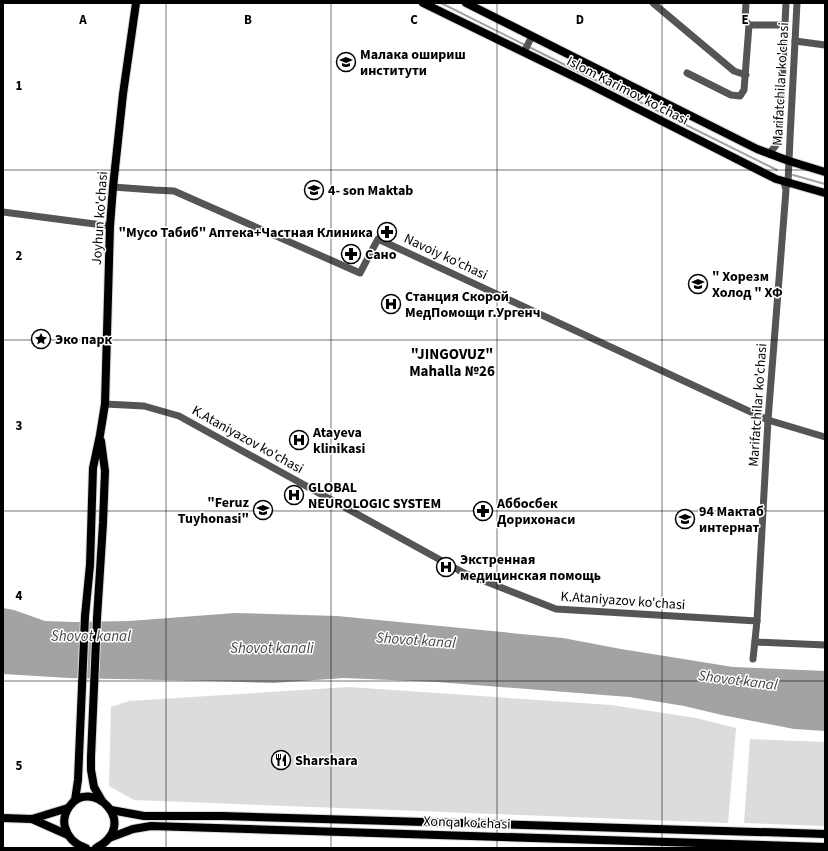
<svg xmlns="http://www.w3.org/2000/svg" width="828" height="851" font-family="'Source Sans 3',sans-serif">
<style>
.green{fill:#dcdcdc}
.water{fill:#a3a3a3}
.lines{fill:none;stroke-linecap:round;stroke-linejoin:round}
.stream{stroke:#a3a3a3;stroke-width:2}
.major-casing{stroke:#dbdbdb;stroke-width:10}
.minor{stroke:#555;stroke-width:7}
.major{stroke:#000;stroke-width:8}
.grid{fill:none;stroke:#000;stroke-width:1;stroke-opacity:0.55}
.labels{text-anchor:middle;stroke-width:3;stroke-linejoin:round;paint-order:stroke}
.poi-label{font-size:14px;font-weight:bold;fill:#000;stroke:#fff;text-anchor:start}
.street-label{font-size:14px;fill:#000;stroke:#fff}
.neighbourhood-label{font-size:15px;font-weight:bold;fill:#000;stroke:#fff}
.water-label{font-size:15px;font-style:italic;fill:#444;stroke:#fff}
.grid-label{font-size:13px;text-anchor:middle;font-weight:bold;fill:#000;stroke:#fff;stroke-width:3;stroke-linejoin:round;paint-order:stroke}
</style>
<rect width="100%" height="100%" fill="#fff"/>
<g class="green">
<path d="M349,687l262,18 85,13 40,10 -8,95 -594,-23 -25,-14 2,-79 18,-6z"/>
<path d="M750,739l75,3v84l-81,-3z"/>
</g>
<path class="water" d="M3,608l11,2 31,11 29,1 55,-1 106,-8 102,3 226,22 58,11 112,18 92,4v60l-31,-2 -72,-14 -38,-9 -55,-9 -192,-15 -93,-4 -71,5 -62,-2 -142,-3 -66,-4z"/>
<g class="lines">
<g class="stream">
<path d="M441,3l84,42"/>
<path d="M529,47l248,123"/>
<path d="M793,175l32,9"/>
</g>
<g class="major-casing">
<g id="major">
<path d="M423,3l162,79 191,97 49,14"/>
<path d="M466,3l291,146 32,12 36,11"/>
<path d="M101,441l4,30 -2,52 -6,95 -6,139v13l3,17 8,14"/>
<path d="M75,800l3,-20 7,-164 5,-51 3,-97 7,-33 5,-31 5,-178 3,-39 10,-93 13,-91"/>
<path d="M111,810l33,6h78l603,18"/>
<path d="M3,818l29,1 36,-11"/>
<path d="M32,819l36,16"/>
<path d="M109,838l24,-9 18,-3 674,21"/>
<path d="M86,848c-10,-3 -18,-10 -21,-21 -2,-7 0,-14 4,-20 21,-32 73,17 27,41"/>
</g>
</g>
<g class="minor">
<path d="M653,3l81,68 12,4"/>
<path d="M746,3l-1,17 4,5"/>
<path d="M795,41l30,4"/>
<path d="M524,52l8,-16"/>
<path d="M687,73l44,22 9,1 4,-6 5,-65h35"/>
<path d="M769,154l7,-9 3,-13 3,-46 4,-83"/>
<path d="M787,186l1,-3 2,-45 7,-135"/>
<path d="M113,187l41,3 20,1 186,82 18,-34 390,181 57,17"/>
<path d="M3,212l107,14"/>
<path d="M105,404l39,2 35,10 285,157 92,36 201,12"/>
<path d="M755,642l70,3"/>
<path d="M753,659l4,-38 11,-201 18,-230 -2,-8"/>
</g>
<use href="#major" class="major"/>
</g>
<path class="grid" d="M166,3v845M331,3v845M497,3v845M662,3v845M3,170h822M3,340h822M3,511h822M3,681h822"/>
<defs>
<g id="school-ring" transform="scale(1)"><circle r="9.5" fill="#fff" stroke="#000" stroke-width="1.5"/><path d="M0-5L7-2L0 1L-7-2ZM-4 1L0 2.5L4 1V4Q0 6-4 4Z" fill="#000"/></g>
<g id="pharmacy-ring" transform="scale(1)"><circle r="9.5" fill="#fff" stroke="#000" stroke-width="1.5"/><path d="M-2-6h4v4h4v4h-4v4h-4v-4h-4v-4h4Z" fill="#000"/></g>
<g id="hospital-ring" transform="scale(1)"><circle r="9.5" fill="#fff" stroke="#000" stroke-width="1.5"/><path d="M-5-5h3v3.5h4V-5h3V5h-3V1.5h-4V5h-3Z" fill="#000"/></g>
<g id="sight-ring" transform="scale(1)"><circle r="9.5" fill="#fff" stroke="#000" stroke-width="1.5"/><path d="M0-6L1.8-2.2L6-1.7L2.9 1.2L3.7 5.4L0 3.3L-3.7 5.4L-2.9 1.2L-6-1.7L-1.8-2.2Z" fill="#000"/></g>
<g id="restaurant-ring" transform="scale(1)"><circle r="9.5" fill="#fff" stroke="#000" stroke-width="1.5"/><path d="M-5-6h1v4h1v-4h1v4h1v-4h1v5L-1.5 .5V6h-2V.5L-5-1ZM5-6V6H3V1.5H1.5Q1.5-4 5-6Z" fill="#000"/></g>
</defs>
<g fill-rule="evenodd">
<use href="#school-ring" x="346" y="62"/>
<use href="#school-ring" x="314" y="190"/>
<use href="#pharmacy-ring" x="387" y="232"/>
<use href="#pharmacy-ring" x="351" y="254"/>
<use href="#school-ring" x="698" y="284"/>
<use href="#hospital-ring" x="391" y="304"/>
<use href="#sight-ring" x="41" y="339"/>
<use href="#hospital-ring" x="299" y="440"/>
<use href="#hospital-ring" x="294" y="495"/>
<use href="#school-ring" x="263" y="510"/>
<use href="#pharmacy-ring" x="483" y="511"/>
<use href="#school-ring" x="685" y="519"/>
<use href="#hospital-ring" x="446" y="567"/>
<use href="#restaurant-ring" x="281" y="760"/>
</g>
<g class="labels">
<g class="poi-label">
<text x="360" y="59">Малака ошириш<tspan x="360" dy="16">институти</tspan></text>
<text x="328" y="195">4- son Maktab</text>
<text x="373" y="237" text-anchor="end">"Мусо Табиб" Аптека+Частная Клиника</text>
<text x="365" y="259">Сано</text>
<text x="712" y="281">" Хорезм<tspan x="712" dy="16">Холод " ХФ</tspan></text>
<text x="405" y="301">Станция Скорой<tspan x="405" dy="16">МедПомощи г.Ургенч</tspan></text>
<text x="55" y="344">Эко парк</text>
<text x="313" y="437">Atayeva<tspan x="313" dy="16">klinikasi</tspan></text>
<text x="308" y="492">GLOBAL<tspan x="308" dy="16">NEUROLOGIC SYSTEM</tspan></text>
<text x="249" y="507" text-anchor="end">"Feruz<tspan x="249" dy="16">Tuyhonasi"</tspan></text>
<text x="497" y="508">Аббосбек<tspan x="497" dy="16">Дорихонаси</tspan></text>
<text x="699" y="516">94 Мактаб<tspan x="699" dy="16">интернат</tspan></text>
<text x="460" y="564">Экстренная<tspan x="460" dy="16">медицинская помощь</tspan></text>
<text x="295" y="765">Sharshara</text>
</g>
<g class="street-label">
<text transform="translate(780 84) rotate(-87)" y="5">Marifatchilar ko'chasi</text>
<text transform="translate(628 90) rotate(27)" y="5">Islom Karimov ko'chasi</text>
<text transform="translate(99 218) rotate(-86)" y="5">Joyhun ko'chasi</text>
<text transform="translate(446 256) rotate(25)" y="5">Navoiy ko'chasi</text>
<text transform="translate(757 405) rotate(-86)" y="5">Marifatchilar ko'chasi</text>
<text transform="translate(248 439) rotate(29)" y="5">K.Ataniyazov ko'chasi</text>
<text transform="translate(623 600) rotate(4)" y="5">K.Ataniyazov ko'chasi</text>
<text transform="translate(467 822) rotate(2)" y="5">Xonqa ko'chasi</text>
</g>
<g class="neighbourhood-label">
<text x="452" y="359">"JINGOVUZ"<tspan x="452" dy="17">Mahalla №26</tspan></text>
</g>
<g class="water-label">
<text x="91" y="641">Shovot kanal</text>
<text transform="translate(416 640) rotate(4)" y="5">Shovot kanal</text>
<text x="272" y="653">Shovot kanali</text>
<text transform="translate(738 680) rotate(7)" y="5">Shovot kanal</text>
</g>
</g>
<g class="grid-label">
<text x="83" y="24">A</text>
<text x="248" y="24">B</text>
<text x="414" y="24">C</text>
<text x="580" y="24">D</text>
<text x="745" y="24">E</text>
<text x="19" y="90">1</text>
<text x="19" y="260">2</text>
<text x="19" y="430">3</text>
<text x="19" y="600">4</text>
<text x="19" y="770">5</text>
</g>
<rect width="828" height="851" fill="none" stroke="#000000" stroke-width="8"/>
</svg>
